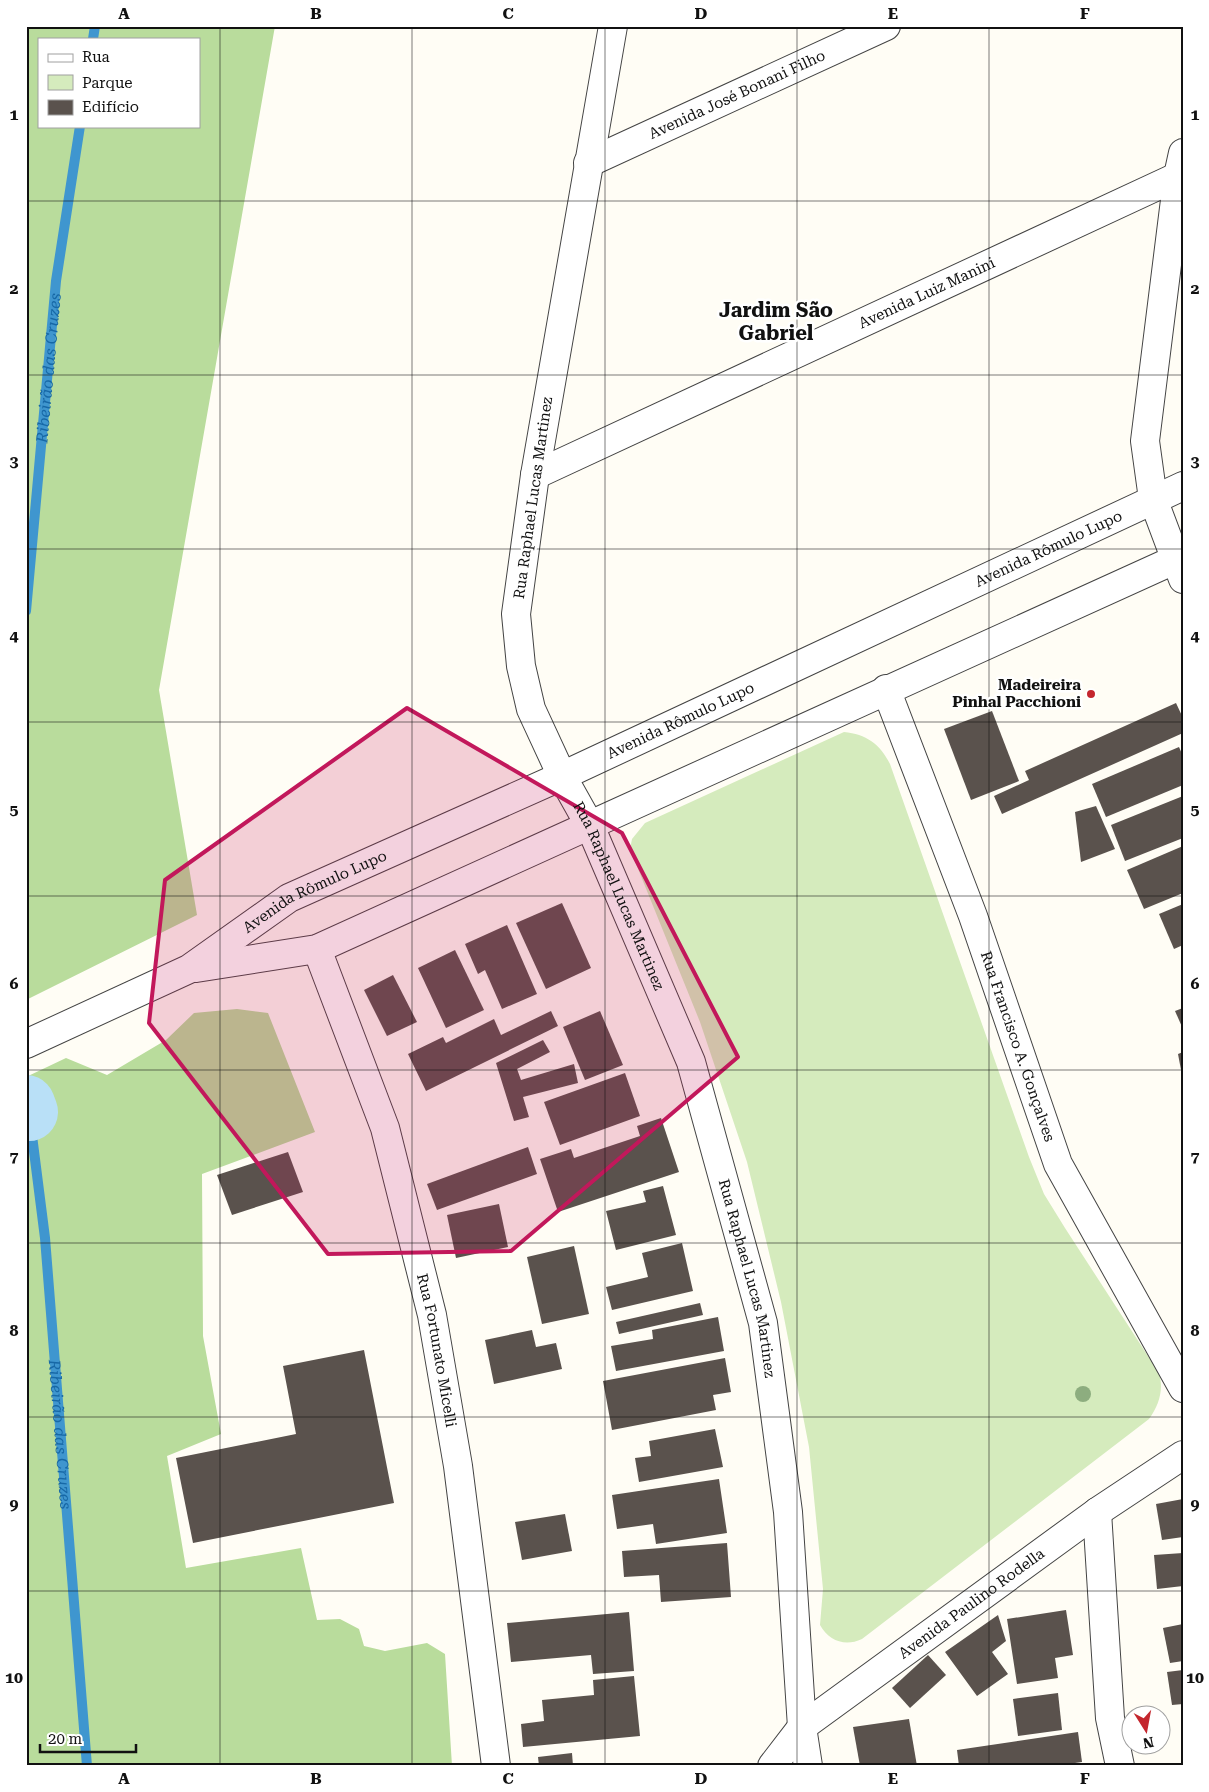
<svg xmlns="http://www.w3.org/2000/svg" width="1209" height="1792" font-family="'Roboto Serif',serif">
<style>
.green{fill:#d5ebbd}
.forest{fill:#b9dc9c;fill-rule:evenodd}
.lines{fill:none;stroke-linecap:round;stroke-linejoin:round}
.stream{stroke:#3f96cf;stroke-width:10}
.river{stroke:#b9e0f7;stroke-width:58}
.building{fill:#5a524d}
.minor-casing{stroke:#444;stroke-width:30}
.tertiary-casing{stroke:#444;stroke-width:30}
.minor{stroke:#fff;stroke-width:28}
.tertiary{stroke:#fff;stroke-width:28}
.tree{fill:#8dad7f}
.marked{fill:#c2185b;fill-opacity:0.2;stroke:#c2185b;stroke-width:4;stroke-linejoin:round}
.grid{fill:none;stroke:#111;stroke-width:1;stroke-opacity:0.55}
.poi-dot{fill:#c4262e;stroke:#fff;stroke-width:2}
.labels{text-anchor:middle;stroke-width:5;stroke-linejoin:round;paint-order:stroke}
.street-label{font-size:15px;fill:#111;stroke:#fff}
.poi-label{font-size:15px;font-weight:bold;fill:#111;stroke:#fff;text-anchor:end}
.water-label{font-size:16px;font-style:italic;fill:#1768a6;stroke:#fff}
.district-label{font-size:20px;font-weight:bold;fill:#111;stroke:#fff}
.neatline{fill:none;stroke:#111;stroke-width:2}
.grid-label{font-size:16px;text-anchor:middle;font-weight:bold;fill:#111}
</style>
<rect width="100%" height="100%" fill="#fffdf5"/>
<path class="green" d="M844,732c22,2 36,12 46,32l139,393 15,37 21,34 94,145c5,17 0,32 -10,46l-287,220c-17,8 -33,2 -42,-14l3,-36 -14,-142 -28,-145 -34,-140 -47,-140 -70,-173 2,-10 13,-16z"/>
<g class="forest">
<path d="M26,26h249l-116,664 38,225 -171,85zM39,39h160v87h-160z"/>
<path d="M237,1009l31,4 47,119 -113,42 1,162 18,98 -54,22 19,112 115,-20 16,72 23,-1 19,10 5,17 21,5 42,-8 18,11 7,112h-426v-689l40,-19 41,17 59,-35 28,-27z"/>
</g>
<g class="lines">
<g class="stream">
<path d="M93,39l2,-13"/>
<path id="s1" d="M26,611l30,-330 24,-155"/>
<path id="s2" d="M29,1112l16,126 42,528"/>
</g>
<path class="river" d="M26,1104l3,8"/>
</g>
<g class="building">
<path d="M1176,703l7,15v15l-181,81 -8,-18 35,-16 -4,-9z"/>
<path d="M992,711l27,70 -48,19 -27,-71z"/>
<path d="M1179,747l4,9v29l-77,32 -14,-33z"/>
<path d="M1183,796v42l-58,23 -14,-36z"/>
<path d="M1096,806l19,43 -34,13 -6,-50z"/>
<path d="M1183,846v47l-39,16 -17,-39z"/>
<path d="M562,903l29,65 -45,21 -30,-66z"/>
<path d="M1183,904v41l-9,4 -15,-35z"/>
<path d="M507,925l30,69 -35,15 -17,-39 -7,4 -13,-30z"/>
<path d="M455,950l29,60 -38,18 -28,-60z"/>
<path d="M393,975l24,47 -30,14 -23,-46z"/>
<path d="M1183,1008v21l-8,-18z"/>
<path d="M551,1011l7,15 -132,65 -18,-37 35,-17 3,6 48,-24 7,16z"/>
<path d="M600,1011l23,54 -38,15 -22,-53z"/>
<path d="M543,1040l7,12 -33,17 4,11 53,-16 4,19 -55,14 6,20 -15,4 -18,-58z"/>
<path d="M1183,1052v23h-1l-4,-21z"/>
<path d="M625,1073l15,43 -80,29 -16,-43z"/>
<path d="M661,1118l18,54 -121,40 -18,-53 31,-10 3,9 66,-22 -3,-10z"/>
<path d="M528,1147l9,27 -100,36 -10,-26z"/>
<path d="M288,1152l15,40 -71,23 -15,-40z"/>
<path d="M663,1186l13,49 -60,15 -10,-39 40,-9 -3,-11z"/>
<path d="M499,1204l9,43 -52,11 -9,-43z"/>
<path d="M682,1243l11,48 -81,19 -6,-23 42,-10 -6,-24z"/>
<path d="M574,1246l15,68 -47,10 -15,-67z"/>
<path d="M700,1303l3,12 -84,19 -3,-12z"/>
<path d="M718,1317l6,34 -108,20 -5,-25 42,-7 -1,-9z"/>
<path d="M532,1330l4,17 20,-4 6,26 -68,15 -9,-44z"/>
<path d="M364,1350l30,153 -201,40 -17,-85 120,-24 -13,-68z"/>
<path d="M725,1358l6,34 -18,3 3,15 -104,20 -9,-49z"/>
<path d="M715,1429l8,38 -84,15 -4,-24 16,-2 -2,-15z"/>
<path d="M719,1479l8,54 -71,11 -3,-20 -36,5 -5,-34z"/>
<path d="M1183,1499v38l-21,3 -6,-36z"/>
<path d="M565,1514l7,37 -50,9 -7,-38z"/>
<path d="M727,1543l4,54 -70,5 -2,-27 -35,2 -2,-26z"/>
<path d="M1183,1553v33l-26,3 -3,-34z"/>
<path d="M1066,1610l7,45 -18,3 3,20 -41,6 -10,-65z"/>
<path d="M629,1612l5,59 -41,3 -2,-19 -80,7 -4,-39z"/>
<path d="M998,1615l8,26 -14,11 16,22 -31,22 -32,-44z"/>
<path d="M1183,1624v37l-13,2 -7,-35z"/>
<path d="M928,1655l18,20 -36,33 -18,-20z"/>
<path d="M1183,1670v34l-11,1 -5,-33z"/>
<path d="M634,1676l6,60 -117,11 -2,-23 23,-3 -2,-21 52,-5 -1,-15z"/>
<path d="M1058,1693l4,37 -44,6 -5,-37z"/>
<path d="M909,1719l8,47h-57l-7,-39z"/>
<path d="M1078,1732l4,30 -28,4h-95l-2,-16z"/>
<path d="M572,1753l1,13h-34l-1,-9z"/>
</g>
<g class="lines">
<g class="minor-casing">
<g id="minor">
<path id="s3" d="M613,26l-78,449 -19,139 5,52 10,43 31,67 28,50 101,236 72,261 25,189 14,215 6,39"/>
<path d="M1183,153l-5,23 -33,265 8,58 30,80"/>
<path id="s4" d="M588,163l298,-137"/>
<path id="s5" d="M535,475l648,-301"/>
<path id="s6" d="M886,689l87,227 85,248 125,224"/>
<path id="s7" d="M317,949l68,179 47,187 26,151 38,300"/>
<path d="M1097,1512l13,206 10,48"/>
<path id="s8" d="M772,1766l30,-39 295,-215 86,-57"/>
</g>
</g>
<g class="tertiary-casing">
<g id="tertiary">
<path d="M196,968l121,-19 866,-393"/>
<path id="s9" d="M26,1044l163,-75 100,-71 273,-122 621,-290"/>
</g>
</g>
<use href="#minor" class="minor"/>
<use href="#tertiary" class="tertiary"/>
</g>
<circle class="tree" cx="1083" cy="1394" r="8"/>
<path class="marked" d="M407,708l215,125 116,224 -227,194 -183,3 -179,-231 16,-143z"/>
<path class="grid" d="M220,26v1740M412,26v1740M605,26v1740M797,26v1740M989,26v1740M26,201h1157M26,375h1157M26,549h1157M26,722h1157M26,896h1157M26,1070h1157M26,1243h1157M26,1417h1157M26,1591h1157"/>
<circle class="poi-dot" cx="1091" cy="694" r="5"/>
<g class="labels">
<g class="street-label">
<text dy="5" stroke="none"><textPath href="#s4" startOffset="164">Avenida José Bonani Filho</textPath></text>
<text dy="5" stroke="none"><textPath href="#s5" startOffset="432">Avenida Luiz Manini</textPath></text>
<text transform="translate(533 498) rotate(-82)" y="5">Rua Raphael Lucas Martinez</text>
<text dy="5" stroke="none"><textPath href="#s9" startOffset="1138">Avenida Rômulo Lupo</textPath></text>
<text dy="5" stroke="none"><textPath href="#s9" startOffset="732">Avenida Rômulo Lupo</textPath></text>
<text dy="5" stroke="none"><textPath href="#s9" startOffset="328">Avenida Rômulo Lupo</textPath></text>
<text dy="5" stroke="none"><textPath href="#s3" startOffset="899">Rua Raphael Lucas Martinez</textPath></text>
<text dy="5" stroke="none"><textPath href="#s6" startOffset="381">Rua Francisco A. Gonçalves</textPath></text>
<text dy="5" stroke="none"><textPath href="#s3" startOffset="1304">Rua Raphael Lucas Martinez</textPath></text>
<text dy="5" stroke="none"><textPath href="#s7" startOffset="420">Rua Fortunato Micelli</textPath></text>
<text dy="5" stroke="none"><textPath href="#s8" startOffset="259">Avenida Paulino Rodella</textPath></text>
</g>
<g class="poi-label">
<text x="1081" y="690">Madeireira<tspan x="1081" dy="17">Pinhal Pacchioni</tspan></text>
</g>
<g class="water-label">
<text dy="6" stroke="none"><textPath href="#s1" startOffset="244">Ribeirão das Cruzes</textPath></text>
<text dy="6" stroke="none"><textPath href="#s2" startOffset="324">Ribeirão das Cruzes</textPath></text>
</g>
<g class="district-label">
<text x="776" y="317">Jardim São<tspan x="776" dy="23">Gabriel</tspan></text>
</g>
</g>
<rect width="1209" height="1792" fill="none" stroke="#ffffff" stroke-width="55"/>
<rect x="38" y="38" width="162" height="90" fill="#ffffff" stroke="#a0a0a0"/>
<rect x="48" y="54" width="25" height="8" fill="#ffffff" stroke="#a0a0a0"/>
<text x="82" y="62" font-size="15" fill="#111111">Rua</text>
<rect x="48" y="75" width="25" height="15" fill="#d5ebbd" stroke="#a0a0a0"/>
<text x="82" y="88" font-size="15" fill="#111111">Parque</text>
<rect x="48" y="100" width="25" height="15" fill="#5a524d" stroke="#a0a0a0"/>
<text x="82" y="112" font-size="15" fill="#111111">Edifício</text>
<g transform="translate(1146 1730) rotate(169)"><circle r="24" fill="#ffffff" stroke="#a0a0a0"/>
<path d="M0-4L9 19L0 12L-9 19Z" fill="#c4262e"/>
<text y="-8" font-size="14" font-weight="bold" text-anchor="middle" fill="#111111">N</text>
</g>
<path d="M40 1744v8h96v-8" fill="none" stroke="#111111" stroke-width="2.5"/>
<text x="48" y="1744" font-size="15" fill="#111111" stroke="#ffffff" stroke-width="4" paint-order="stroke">20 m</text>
<rect x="28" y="28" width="1154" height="1736" class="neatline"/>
<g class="grid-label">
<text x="124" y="19">A</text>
<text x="316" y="19">B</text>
<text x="508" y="19">C</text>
<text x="701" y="19">D</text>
<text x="893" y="19">E</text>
<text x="1085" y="19">F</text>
<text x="14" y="120">1</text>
<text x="1195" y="120">1</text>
<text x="14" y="294">2</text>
<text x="1195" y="294">2</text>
<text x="14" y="467">3</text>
<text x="1195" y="467">3</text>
<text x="14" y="641">4</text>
<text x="1195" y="641">4</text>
<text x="14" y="815">5</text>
<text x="1195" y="815">5</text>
<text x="14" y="989">6</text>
<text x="1195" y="989">6</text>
<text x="14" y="1162">7</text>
<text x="1195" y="1162">7</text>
<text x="14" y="1336">8</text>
<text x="1195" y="1336">8</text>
<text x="14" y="1510">9</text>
<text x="1195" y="1510">9</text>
<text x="14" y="1683">10</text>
<text x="1195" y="1683">10</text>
<text x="124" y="1784">A</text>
<text x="316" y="1784">B</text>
<text x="508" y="1784">C</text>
<text x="701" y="1784">D</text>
<text x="893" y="1784">E</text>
<text x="1085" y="1784">F</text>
</g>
</svg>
